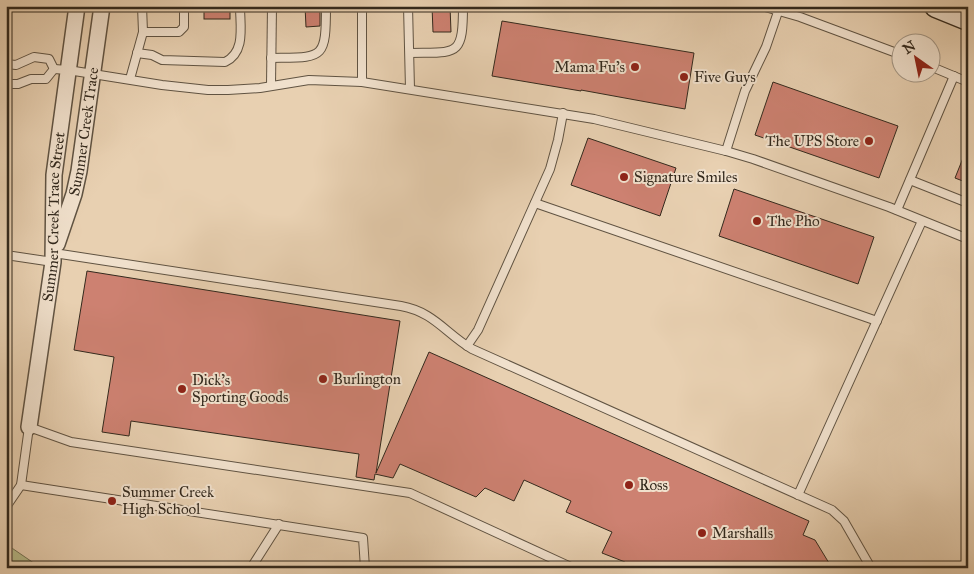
<svg xmlns="http://www.w3.org/2000/svg" width="974" height="574" font-family="'IM FELL Great Primer',serif">
<style>
.green{fill:#b7bb8a;stroke:#757254}
.building{fill:#cd8171;stroke:#33291d}
.lines{fill:none;stroke-linecap:round;stroke-linejoin:round}
.lane-casing{stroke:#605342;stroke-width:10}
.street-casing{stroke:#605342;stroke-width:18}
.secondary-casing{stroke:#33291d;stroke-width:25}
.lane{stroke:#f0e0cc;stroke-width:8}
.street{stroke:#f0e0cc;stroke-width:15}
.secondary{stroke:#f0e0cc;stroke-width:22}
.poi-dot{fill:#8f2418;stroke:#f0e0cc;stroke-width:2}
.labels{text-anchor:middle;stroke-width:4;stroke-linejoin:round;paint-order:stroke}
.poi-label{font-size:15px;fill:#33291d;stroke:#f0e0cc;text-anchor:start}
.street-label{font-size:15px;fill:#33291d;stroke:#f0e0cc}
</style>
<rect width="100%" height="100%" fill="#e8d0b1"/>
<filter id="stains"><feTurbulence type="fractalNoise" baseFrequency=".004" numOctaves="4"/><feColorMatrix values="0 0 0 0 .2 0 0 0 0 .09 0 0 0 0 .02 0 0 0 .5 -.17"/></filter>
<radialGradient id="worn" r=".72"><stop offset=".6" stop-color="#630" stop-opacity="0"/><stop offset="1" stop-color="#630" stop-opacity=".3"/></radialGradient>
<path class="green" d="M6,544l35,24h-35z"/>
<g class="building">
<rect x="204" y="6" width="26" height="13"/>
<path d="M305,6h15v20l-14,1z"/>
<path d="M432,6h18l1,26h-18z"/>
<path d="M502,21l192,32 -9,56 -104,-19v1l-89,-15z"/>
<path d="M773,82l125,44 -19,52 -124,-43z"/>
<path d="M588,138l88,30 -16,48 -89,-31z"/>
<path d="M967,148l1,1v34l-13,-5z"/>
<path d="M734,189l140,48 -16,47 -139,-48z"/>
<path d="M87,271l313,50 -24,152 53,-121 380,169 -6,14 12,5 17,28h-209l2,-6 -23,-9 10,-21 -46,-20 5,-11 -47,-21 -10,21 -29,-13 -9,9 -76,-33 -7,14 -18,-4 -1,6 -18,-3 3,-23 -228,-33 -2,15 -27,-4 12,-75 -40,-7z"/>
</g>
<g class="lines">
<g class="lane-casing">
<g id="lane">
<path d="M408,6l2,83"/>
<path d="M762,6l38,11 102,38"/>
<path d="M143,32h36l5,-5v-21"/>
<path d="M137,53l15,2 10,5 63,2c21,-10 15,-36 15,-56"/>
<path d="M410,53c47,-1 53,5 53,-47"/>
<path d="M271,58c52,-1 55,3 55,-52"/>
<path d="M6,64l10,1 18,-8 15,2 5,10"/>
<path d="M932,67l36,15"/>
<path d="M54,69l14,1 94,15 46,5h20l32,-2 49,-8 53,2 232,37 132,32 27,8 136,48 79,32"/>
<path d="M130,79l13,-47 -1,-26"/>
<path d="M362,82v-76"/>
<path d="M6,84h12l13,-5h15l8,-10"/>
<path d="M271,85l1,-79"/>
<path d="M726,151l19,-60 21,-44 14,-41"/>
<path d="M910,180l58,23"/>
<path d="M535,203l342,118"/>
<path d="M897,210l57,-134"/>
<path d="M54,253l347,53c33,6 44,27 71,43l360,161 12,11 27,47"/>
<path d="M6,255l47,7"/>
<path d="M467,346l11,-16 72,-161 8,-29 5,-27"/>
<path d="M21,485l342,53 2,30"/>
<path d="M798,495l124,-274"/>
<path d="M6,507l15,-22 8,-58 42,15 339,51 163,75"/>
<path d="M251,568l28,-44"/>
</g>
</g>
<g class="street-casing">
<g id="street">
<path id="s1" d="M57,244l17,-50 5,-23 23,-165"/>
<path id="s2" d="M29,427l24,-165 1,-87 23,-169"/>
</g>
</g>
<g class="secondary-casing">
<path id="secondary" d="M936,6l32,13"/>
</g>
<use href="#lane" class="lane"/>
<use href="#street" class="street"/>
<use href="#secondary" class="secondary"/>
</g>
<g class="poi-dot">
<circle cx="635" cy="67" r="5"/>
<circle cx="684" cy="77" r="5"/>
<circle cx="869" cy="141" r="5"/>
<circle cx="624" cy="177" r="5"/>
<circle cx="757" cy="221" r="5"/>
<circle cx="323" cy="379" r="5"/>
<circle cx="182" cy="389" r="5"/>
<circle cx="629" cy="485" r="5"/>
<circle cx="112" cy="501" r="5"/>
<circle cx="702" cy="533" r="5"/>
</g>
<g class="labels">
<g class="poi-label">
<text x="625" y="72" text-anchor="end">Mama Fu's</text>
<text x="694" y="82">Five Guys</text>
<text x="859" y="146" text-anchor="end">The UPS Store</text>
<text x="634" y="182">Signature Smiles</text>
<text x="767" y="226">The Pho</text>
<text x="333" y="384">Burlington</text>
<text x="192" y="385">Dick's<tspan x="192" dy="17">Sporting Goods</tspan></text>
<text x="639" y="490">Ross</text>
<text x="122" y="497">Summer Creek<tspan x="122" dy="17">High School</tspan></text>
<text x="712" y="538">Marshalls</text>
</g>
<g class="street-label">
<text dy="5" stroke="none"><textPath href="#s1" startOffset="116">Summer Creek Trace</textPath></text>
<text dy="5" stroke="none"><textPath href="#s2" startOffset="212">Summer Creek Trace Street</textPath></text>
</g>
</g>
<rect width="974" height="574" fill="none" stroke="#e8d0b1" stroke-width="25"/>
<rect x="8" y="8" width="959" height="559" fill="none" stroke="#33291d" stroke-width="2.5"/>
<rect x="12" y="12" width="949" height="549" fill="none" stroke="#33291d"/>
<g transform="translate(916 58) rotate(327)"><circle r="24" fill="#f0e0cc" stroke="#a49786"/>
<path d="M0-4L9 19L0 12L-9 19Z" fill="#8f2418"/>
<text y="-8" font-size="14" font-weight="bold" text-anchor="middle" fill="#33291d">N</text>
</g>
<rect width="100%" height="100%" filter="url(#stains)"/>
<rect width="100%" height="100%" fill="url(#worn)"/>
</svg>
